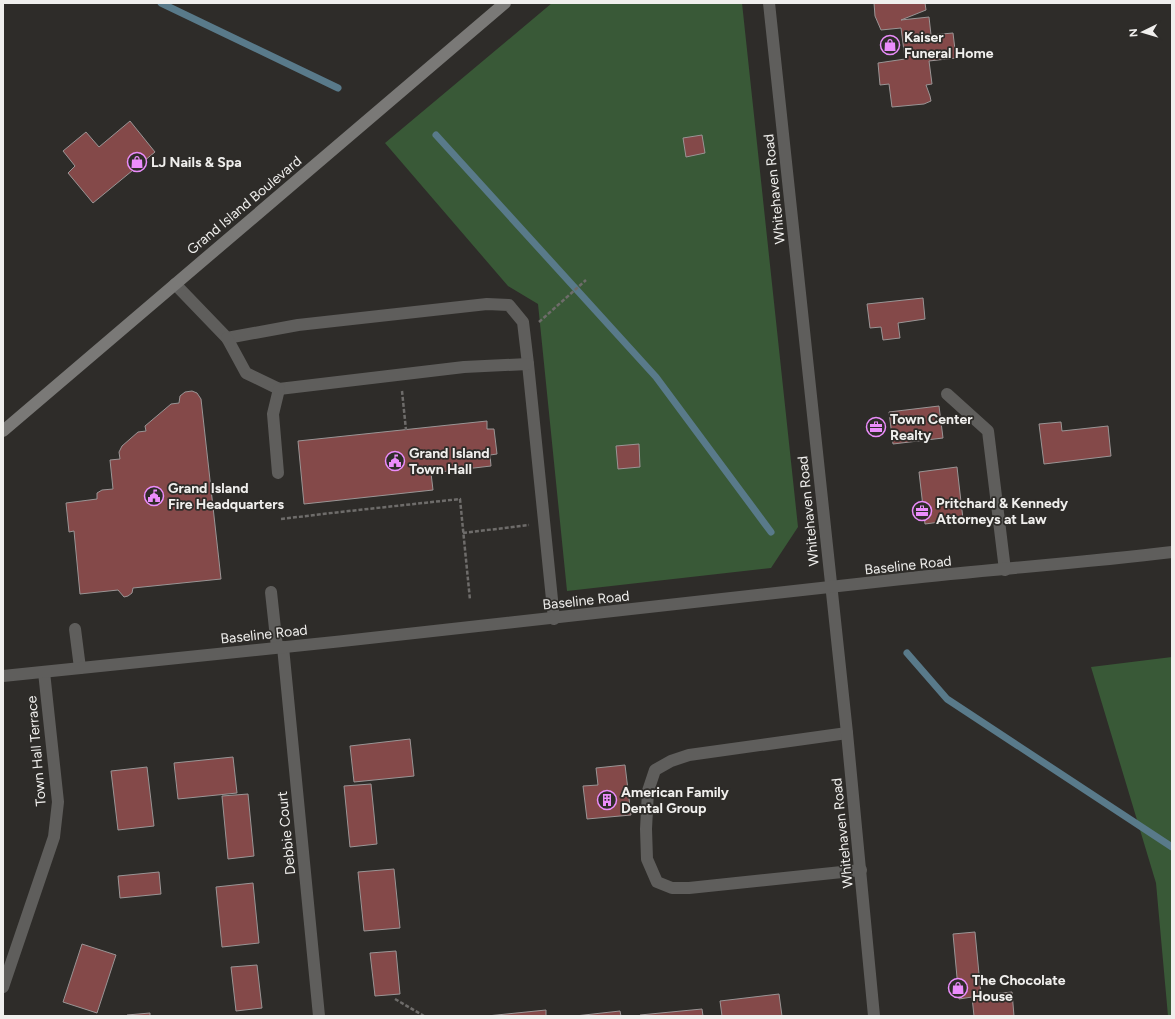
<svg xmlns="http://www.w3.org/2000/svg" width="1175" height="1019" font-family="Figtree,sans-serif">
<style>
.green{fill:#395937}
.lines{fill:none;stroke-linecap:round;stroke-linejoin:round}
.stream{stroke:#597a8a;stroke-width:7}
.building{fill:#844949;stroke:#9a9595}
.path{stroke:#6e6c6a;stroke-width:2.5;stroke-dasharray:4 2;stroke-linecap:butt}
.service{stroke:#5f5e5c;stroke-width:12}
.minor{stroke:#5f5e5c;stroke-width:12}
.tertiary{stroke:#5f5e5c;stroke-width:12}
.secondary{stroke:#7a7977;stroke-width:12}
.labels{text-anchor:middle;stroke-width:3.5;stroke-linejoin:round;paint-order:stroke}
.poi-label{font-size:14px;font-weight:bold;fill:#f0efed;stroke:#2e2c29;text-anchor:start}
.street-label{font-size:14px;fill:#f0efed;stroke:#2e2c29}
</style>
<rect width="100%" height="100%" fill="#2e2c29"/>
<g class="green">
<path d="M552,3h190l56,524 -27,41 -204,23 -29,-287 -30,-18 -123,-143z"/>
<path d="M1172,657v359h-4l-12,-133 -65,-216z"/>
</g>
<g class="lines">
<g class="stream">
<path d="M161,3l177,85"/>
<path d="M436,135l220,242 115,155"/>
<path d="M907,653l40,46 225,148"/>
</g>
</g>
<g class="building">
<path d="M874,3h51l1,7 -25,10 28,-3 2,18 22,-2 3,25 -27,3 3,23 -6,1 4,11 1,5 -7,3 -32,3 -3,-23 -9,1 -2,-22 27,-4 -4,-31 -20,2 -6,-14z"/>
<path d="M130,121l25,31 -62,51 -25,-30 7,-7 -12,-15 23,-19 13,15z"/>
<path d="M702,135l3,18 -19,4 -3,-19z"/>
<path d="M923,298l2,21 -27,4 2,15 -17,2 -2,-13 -11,1 -3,-24z"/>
<path d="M192,391l5,2 4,6 20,180 -88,9 -1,5 -4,3 -4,1 -6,-7 -38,4 -6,-63 -5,1 -3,-29 31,-4v-6l5,-3 11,-1 -3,-29 10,-1 -1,-7 3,-6 16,-14 8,-1 -1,-5 26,-22 8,-1 1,-7 5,-4z"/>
<path d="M939,406l4,32 -50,6 -4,-32z"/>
<path d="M487,421v8h7l3,25 -7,1 1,11 -60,7 2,17 -129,14 -6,-63z"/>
<path d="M1061,422l1,9 46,-5 3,30 -67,8 -5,-40z"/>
<path d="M639,444l1,23 -22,2 -2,-23z"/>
<path d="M957,467l6,52 -38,5 -6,-52z"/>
<path d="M410,739l4,37 -60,6 -4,-36z"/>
<path d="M233,757l4,36 -59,6 -4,-36z"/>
<path d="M625,765l6,50 -44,4 -4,-33 15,-1 -2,-17z"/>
<path d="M147,767l7,59 -36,4 -7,-59z"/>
<path d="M371,784l6,60 -27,3 -6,-61z"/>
<path d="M248,794l6,62 -26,3 -6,-63z"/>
<path d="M394,869l6,59 -36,3 -6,-59z"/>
<path d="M159,872l2,22 -41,4 -2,-22z"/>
<path d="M253,883l6,60 -37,4 -6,-60z"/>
<path d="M975,932l6,63 31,-3 2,24h-40l-2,-19 -13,2 -6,-65z"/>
<path d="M82,944l34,11 -19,58 -34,-11z"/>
<path d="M396,951l4,43 -25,2 -5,-43z"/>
<path d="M257,965l5,43 -26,3 -5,-44z"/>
<path d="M779,994l3,22h-60l-2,-15z"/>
<path d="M702,1009l1,7h-63v-1z"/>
<path d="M546,1010v6h-59z"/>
<path d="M620,1011l1,5h-46z"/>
<path d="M150,1013v3h-23v-1z"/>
</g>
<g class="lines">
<g class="path">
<path d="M539,322l47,-42"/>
<path d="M402,391l4,39"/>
<path d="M281,519l59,-7 120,-13 10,101"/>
<path d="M463,533l66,-8"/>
<path d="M395,999l29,17"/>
</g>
<g class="service">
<path d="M175,284l52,54 71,-13 189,-21 22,1 14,17 5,42 26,255"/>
<path d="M227,338l19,35 33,16 185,-22 64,-3"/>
<path d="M947,394l41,37 17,139"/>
<path d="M278,473l-5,-59 6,-25"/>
<path d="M271,592l6,55"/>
<path d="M75,629l5,39"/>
<path d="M283,647l36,369"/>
<path d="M847,733l-158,22 -18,6 -16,9 -7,21 -2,38 1,30 10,23 15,6h17l172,-18"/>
</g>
<path class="minor" d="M3,987l51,-150 4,-35 -14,-130"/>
<g class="tertiary">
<path d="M769,3l78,730 27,283"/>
<path d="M3,676c300,-30 599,-62 899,-97 90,-10 180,-16 270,-27"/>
</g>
<path class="secondary" d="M3,431l502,-428"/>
</g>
<defs>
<g id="shop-ring" transform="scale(1)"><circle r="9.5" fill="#2e2c29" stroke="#eb8dfb" stroke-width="1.5"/><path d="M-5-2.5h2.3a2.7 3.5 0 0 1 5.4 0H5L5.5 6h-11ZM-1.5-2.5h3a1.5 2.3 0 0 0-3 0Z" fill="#eb8dfb"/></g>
<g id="office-ring" transform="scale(1)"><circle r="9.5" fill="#2e2c29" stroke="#eb8dfb" stroke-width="1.5"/><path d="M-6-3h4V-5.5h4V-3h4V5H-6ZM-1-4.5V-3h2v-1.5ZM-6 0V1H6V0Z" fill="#eb8dfb"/></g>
<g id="civic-ring" transform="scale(1)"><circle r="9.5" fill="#2e2c29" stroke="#eb8dfb" stroke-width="1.5"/><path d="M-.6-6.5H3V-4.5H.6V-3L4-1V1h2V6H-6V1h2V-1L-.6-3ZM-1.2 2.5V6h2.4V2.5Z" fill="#eb8dfb"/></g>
<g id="building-ring" transform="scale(1)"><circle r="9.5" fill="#2e2c29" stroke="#eb8dfb" stroke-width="1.5"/><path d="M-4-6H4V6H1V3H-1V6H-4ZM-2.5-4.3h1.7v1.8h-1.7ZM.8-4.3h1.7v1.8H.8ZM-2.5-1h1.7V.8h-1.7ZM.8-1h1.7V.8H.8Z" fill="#eb8dfb"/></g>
</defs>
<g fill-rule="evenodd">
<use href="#shop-ring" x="890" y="45"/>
<use href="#shop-ring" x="137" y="162"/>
<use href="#office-ring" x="876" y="427"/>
<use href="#civic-ring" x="395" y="461"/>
<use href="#civic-ring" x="154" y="496"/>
<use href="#office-ring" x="922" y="511"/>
<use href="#building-ring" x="607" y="800"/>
<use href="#shop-ring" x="958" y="988"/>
</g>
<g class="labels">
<g class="poi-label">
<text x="904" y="42">Kaiser<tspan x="904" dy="16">Funeral Home</tspan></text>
<text x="151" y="167">LJ Nails &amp; Spa</text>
<text x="890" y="424">Town Center<tspan x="890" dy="16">Realty</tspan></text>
<text x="409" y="458">Grand Island<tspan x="409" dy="16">Town Hall</tspan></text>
<text x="168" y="493">Grand Island<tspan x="168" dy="16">Fire Headquarters</tspan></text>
<text x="936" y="508">Pritchard &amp; Kennedy<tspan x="936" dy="16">Attorneys at Law</tspan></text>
<text x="621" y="797">American Family<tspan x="621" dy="16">Dental Group</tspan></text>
<text x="972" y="985">The Chocolate<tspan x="972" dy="16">House</tspan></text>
</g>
<g class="street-label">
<text transform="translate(774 189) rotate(-96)" y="5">Whitehaven Road</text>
<text transform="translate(244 205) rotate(-40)" y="5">Grand Island Boulevard</text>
<text transform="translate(808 511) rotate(-96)" y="5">Whitehaven Road</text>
<text transform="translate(908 565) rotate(-6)" y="5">Baseline Road</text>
<text transform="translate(586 600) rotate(-6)" y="5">Baseline Road</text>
<text transform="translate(264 634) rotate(-6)" y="5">Baseline Road</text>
<text transform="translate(36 751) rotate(-95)" y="5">Town Hall Terrace</text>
<text transform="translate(286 833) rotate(-96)" y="5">Debbie Court</text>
<text transform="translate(842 833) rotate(-96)" y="5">Whitehaven Road</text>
</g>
</g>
<rect width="1175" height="1019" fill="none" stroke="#f0efed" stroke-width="8"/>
<g transform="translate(1143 32) rotate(265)" stroke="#2e2c29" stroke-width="3" paint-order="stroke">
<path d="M0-3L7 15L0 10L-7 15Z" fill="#f0efed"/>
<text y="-6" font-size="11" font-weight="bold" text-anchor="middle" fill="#f0efed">N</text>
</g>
</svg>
